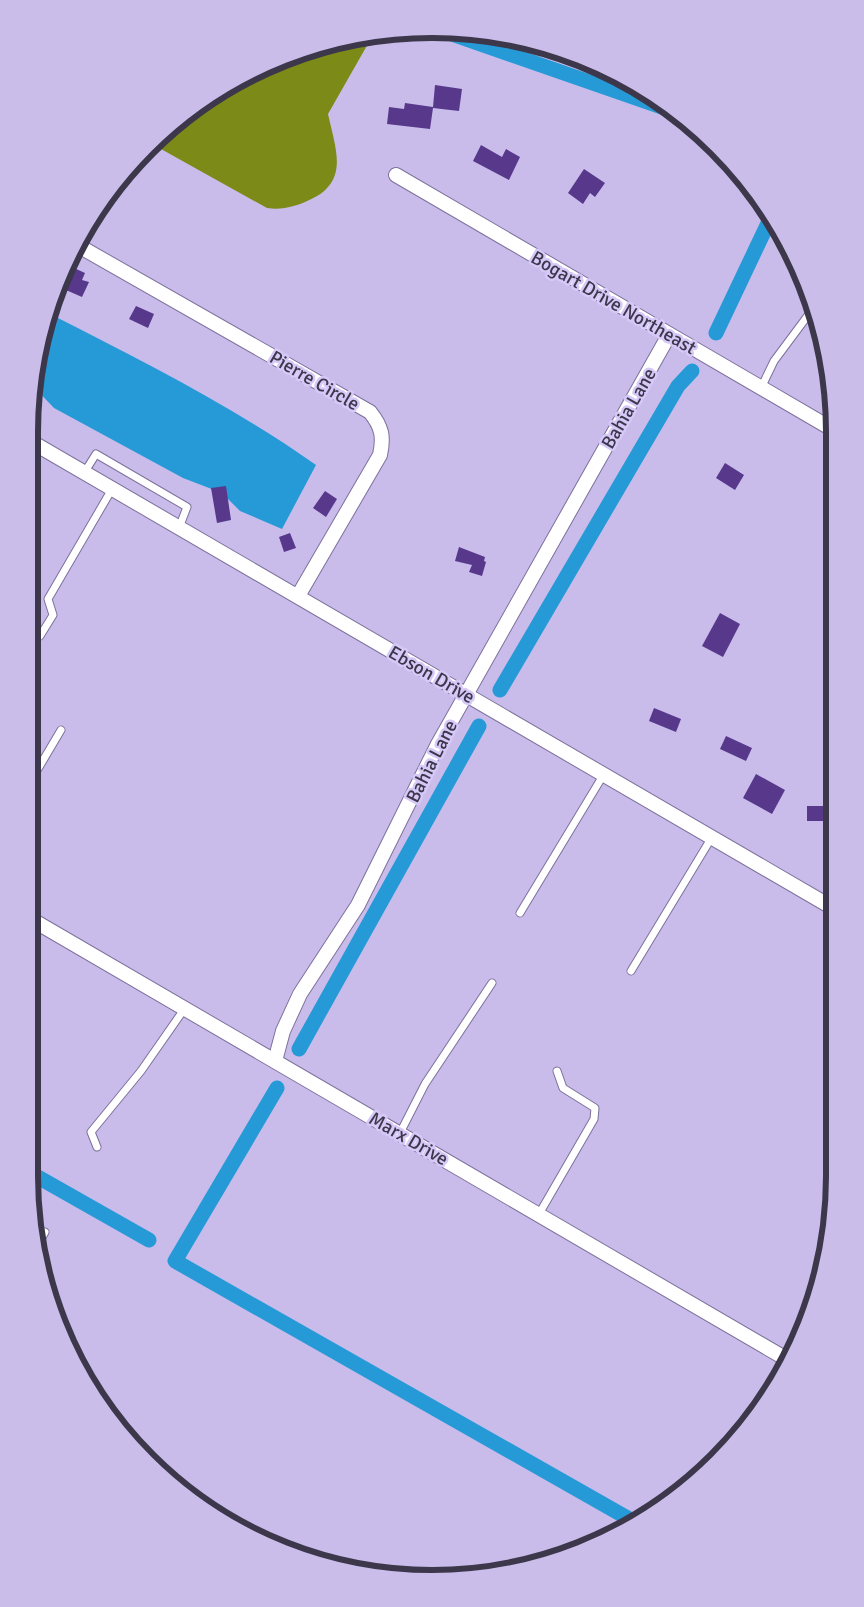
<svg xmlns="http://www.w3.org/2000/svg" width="864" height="1607" font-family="Signika,sans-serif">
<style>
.forest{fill:#7c8b18}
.water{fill:#269ad7}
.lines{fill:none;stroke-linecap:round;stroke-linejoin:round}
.canal{stroke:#269ad7;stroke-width:15}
.building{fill:#57388b}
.lane-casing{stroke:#7d719c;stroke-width:9}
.street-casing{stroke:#7d719c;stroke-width:16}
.lane{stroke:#fff;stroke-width:7}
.street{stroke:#fff;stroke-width:14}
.labels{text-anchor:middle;stroke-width:5;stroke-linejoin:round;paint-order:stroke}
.street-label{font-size:19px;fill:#3c374a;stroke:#d6c9f8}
.rim{fill:none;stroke:#3c374a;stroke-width:6}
</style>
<rect width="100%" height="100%" fill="#c9bceb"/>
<path class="forest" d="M373,35l-45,79c8,37 23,70 -23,88 -12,5 -24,8 -38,6l-115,-64 34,-32 67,-42 74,-27z"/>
<path class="water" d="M56,317c88,45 178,90 260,148l-34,64 -42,-18 -18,-18 -39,-15 -129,-70 -21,-22 7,-41z"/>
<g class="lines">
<g class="canal">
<path d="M443,31l230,80"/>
<path d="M716,333l55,-116"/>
<path d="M500,690l178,-304 14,-15"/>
<path d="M299,1049l180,-323"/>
<path d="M277,1088l-102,173 456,259"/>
<path d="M29,1172l120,68"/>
</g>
</g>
<g class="building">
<path d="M435,85l27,4 -3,22 -26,-3 -3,21 -43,-5 2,-17 15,2 1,-6 28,4z"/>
<path d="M481,145l21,12 4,-8 14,8 -11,23 -36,-19z"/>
<path d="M584,169l21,14 -10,14 -5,-4 -7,11 -15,-11z"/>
<path d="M74,268l11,5 -3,7 7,2 -7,15 -23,-10 7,-15 5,2z"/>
<path d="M136,306l18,8 -6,14 -19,-9z"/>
<path d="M725,463l19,12 -9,15 -19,-12z"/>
<path d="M226,486l5,34 -14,3 -6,-35z"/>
<path d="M325,491l12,8 -11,18 -13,-9z"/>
<path d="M290,533l6,15 -12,4 -5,-15z"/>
<path d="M459,547l26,10 -1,4 2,1 -4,14 -13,-4 3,-7 -17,-4z"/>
<path d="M720,613l20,11 -17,33 -21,-11z"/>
<path d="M654,708l27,11 -5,13 -27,-11z"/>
<path d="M726,736l26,12 -6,13 -26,-12z"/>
<path d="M756,774l29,16 -13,24 -29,-16z"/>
<rect x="807" y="806" width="26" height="15"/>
</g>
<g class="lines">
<g class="lane-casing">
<g id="lane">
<path d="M761,388l13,-27 41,-55"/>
<path d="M84,473l12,-19 91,53 -8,21"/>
<path d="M40,636l13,-21 -5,-16 64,-110"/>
<path d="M29,784l32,-54"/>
<path d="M520,913l84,-139"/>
<path d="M631,971l81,-134"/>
<path d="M400,1133l25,-49 67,-101"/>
<path d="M97,1147l-6,-15 50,-61 44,-63"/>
<path d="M539,1214l55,-95 1,-11 -32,-20 -6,-17"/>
<path d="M40,1241l5,-9"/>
</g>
</g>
<g class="street-casing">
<g id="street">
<path d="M396,175l436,254"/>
<path d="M77,245l293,167c12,15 14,25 10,43l-82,141"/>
<path d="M30,441l803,467"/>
<path d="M29,918l759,442"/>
<path d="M275,1061l8,-30 17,-37 58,-89 79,-159 232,-411"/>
</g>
</g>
<use href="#lane" class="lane"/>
<use href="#street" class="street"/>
</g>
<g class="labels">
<g class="street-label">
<text transform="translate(614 302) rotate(30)" y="7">Bogart Drive Northeast</text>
<text transform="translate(315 380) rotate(30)" y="7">Pierre Circle</text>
<text transform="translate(628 408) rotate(-60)" y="7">Bahia Lane</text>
<text transform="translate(432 674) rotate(30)" y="7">Ebson Drive</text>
<text transform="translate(431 761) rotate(-63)" y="7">Bahia Lane</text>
<text transform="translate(409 1138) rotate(30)" y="7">Marx Drive</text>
</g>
</g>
<path d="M0 0H864V1607H0ZM432 38H432A394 394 0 0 1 826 432V1176A394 394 0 0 1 432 1570H432A394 394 0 0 1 38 1176V432A394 394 0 0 1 432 38Z" fill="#cabdea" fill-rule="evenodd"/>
<path class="rim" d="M432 38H432A394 394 0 0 1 826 432V1176A394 394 0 0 1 432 1570H432A394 394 0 0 1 38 1176V432A394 394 0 0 1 432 38Z"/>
</svg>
